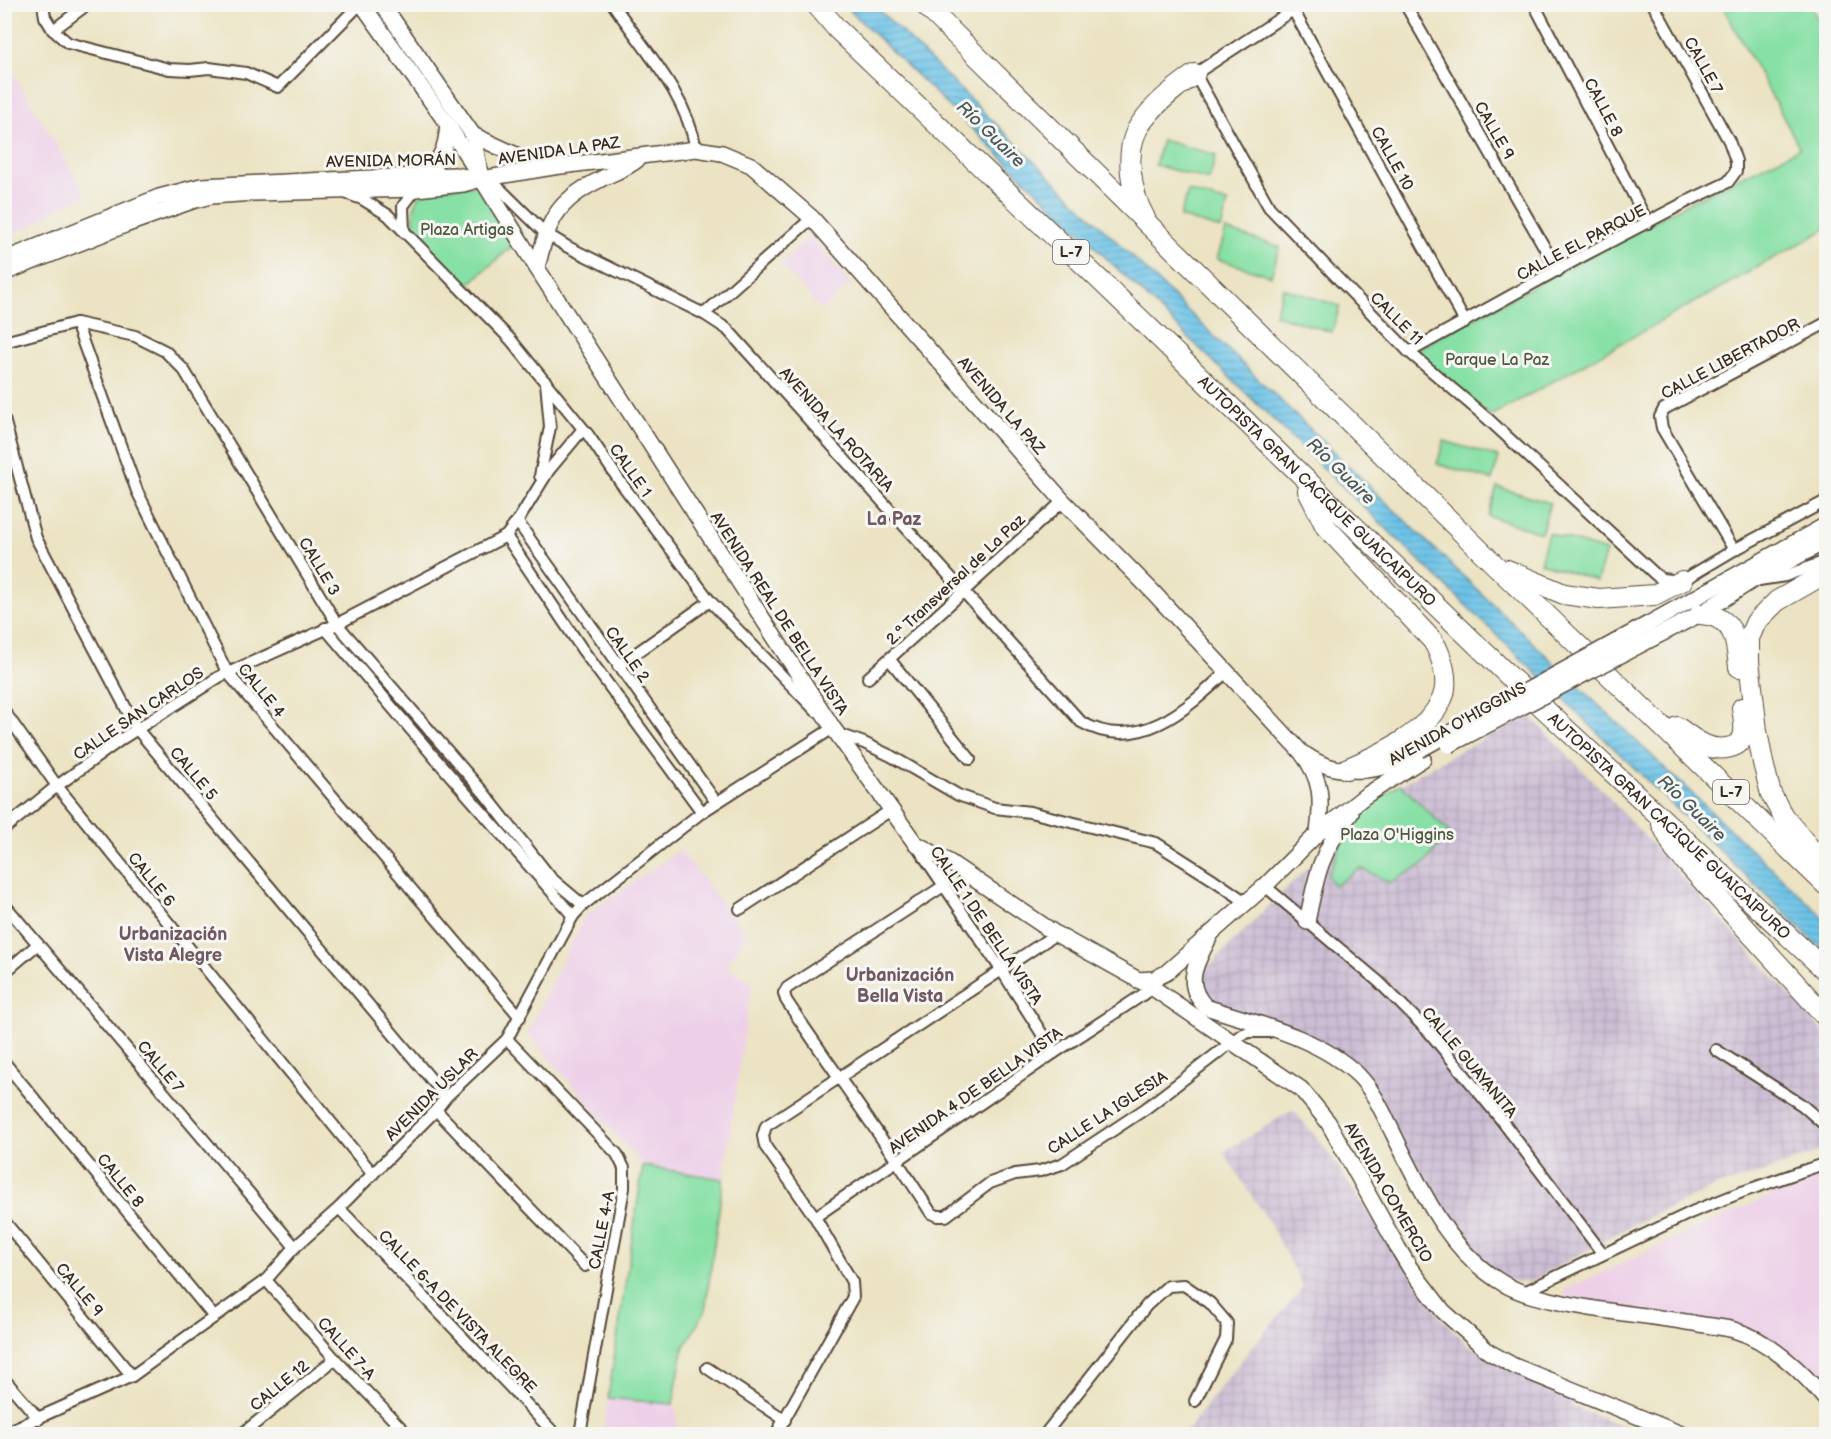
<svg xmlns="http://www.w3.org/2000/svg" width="1831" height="1439" font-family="'Balsamiq Sans',sans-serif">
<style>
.built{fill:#edd0e8}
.industrial{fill:url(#industrial-grid)}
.park{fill:#87e0a5;stroke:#618562;stroke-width:1.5}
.water{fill:url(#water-rules);stroke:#547784;stroke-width:1.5}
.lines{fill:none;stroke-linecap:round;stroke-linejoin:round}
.minor-casing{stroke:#554637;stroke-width:14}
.secondary-casing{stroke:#554637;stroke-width:18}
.motorway-casing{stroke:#554637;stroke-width:22}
.minor{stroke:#fff;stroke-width:10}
.secondary{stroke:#fff;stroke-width:15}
.motorway{stroke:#fff;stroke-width:20}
.secondary-bridge-casing{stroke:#554637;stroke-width:18;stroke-linecap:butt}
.secondary-bridge{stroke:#fff;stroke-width:15}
.labels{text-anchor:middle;stroke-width:6;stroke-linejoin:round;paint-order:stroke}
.shield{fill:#f6f6f2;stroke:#73675e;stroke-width:1.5}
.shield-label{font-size:15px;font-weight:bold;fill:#3b2a1e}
.street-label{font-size:16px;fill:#3b2a1e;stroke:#f6f6f2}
.park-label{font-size:16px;fill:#4e5840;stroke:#f6f6f2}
.water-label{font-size:18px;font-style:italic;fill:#4a585b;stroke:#f6f6f2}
.neighbourhood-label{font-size:18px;font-weight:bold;fill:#715963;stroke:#f6f6f2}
</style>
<defs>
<pattern id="industrial-grid" width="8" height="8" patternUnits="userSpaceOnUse" patternTransform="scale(1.5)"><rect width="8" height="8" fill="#ccbed4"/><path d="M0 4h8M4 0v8" fill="none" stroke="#b0a3b6"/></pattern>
<pattern id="water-rules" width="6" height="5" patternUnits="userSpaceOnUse" patternTransform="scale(1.5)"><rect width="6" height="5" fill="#6cc4e9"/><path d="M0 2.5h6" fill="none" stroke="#5a9fbc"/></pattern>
</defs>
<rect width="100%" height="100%" fill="#f6f6f2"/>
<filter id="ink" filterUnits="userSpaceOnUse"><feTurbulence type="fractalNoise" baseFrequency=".0167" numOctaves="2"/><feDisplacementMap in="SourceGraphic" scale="12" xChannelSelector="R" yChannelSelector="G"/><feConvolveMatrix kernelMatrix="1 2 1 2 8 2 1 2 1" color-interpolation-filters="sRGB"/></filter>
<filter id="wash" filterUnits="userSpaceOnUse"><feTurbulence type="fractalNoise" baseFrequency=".008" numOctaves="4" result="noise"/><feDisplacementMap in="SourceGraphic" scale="24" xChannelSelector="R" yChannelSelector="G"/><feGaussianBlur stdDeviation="1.35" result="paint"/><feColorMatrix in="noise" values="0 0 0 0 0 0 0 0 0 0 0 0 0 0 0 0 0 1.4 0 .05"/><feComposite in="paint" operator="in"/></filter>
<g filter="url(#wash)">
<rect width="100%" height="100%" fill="#ebe3c3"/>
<g class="built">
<path d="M5,60l81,134 -81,45h-1z"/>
<path d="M810,236l41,48 -30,26 -41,-47z"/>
<path d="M680,850l66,84 -20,32 26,16 -29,197 -80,-13 -116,-133 58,-117z"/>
<path d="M1826,1172v212l-15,-17 -55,-37 -190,-31 -2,-9 147,-68z"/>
<path d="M608,1398l65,6 4,8v22h-74z"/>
</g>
<g class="industrial">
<path d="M1530,716l69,71 227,247v115l-67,25 -42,12 -81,37 -108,60 -15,-2 -10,-5 -28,-19 -40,-54 -70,-129 -160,-75 -5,-16 5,-13 171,-171 76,-44z"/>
<path d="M1293,1110l29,34 119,174 26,26 33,20 75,32 -4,10 73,28h-460l59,-76 60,-71 -34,-65 -46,-70z"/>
</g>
<g class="park">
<path d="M1722,5h88l16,30v194l-335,187 -78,-65 275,-148 112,-55z"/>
<path d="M1162,140l54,15 -7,25 -54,-15z"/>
<path d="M489,184l35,52 -62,54c-18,-21 -59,-57 -46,-87 2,-5 6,-10 12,-12 19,-5 42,-5 61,-7z"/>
<path d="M1188,191l40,12 -7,26 -41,-12z"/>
<path d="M1226,230l54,17 -9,29 -54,-17z"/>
<path d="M1283,288l57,18 -8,26 -57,-17z"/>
<path d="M1444,441l55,16 -7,23 -55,-16z"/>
<path d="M1497,487l53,16 -9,30 -53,-17z"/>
<path d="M1548,533l58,18 -9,30 -57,-18z"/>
<path d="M1400,784l49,48 -25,32 -34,19 -29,-15 -27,18 -6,-11 24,-56z"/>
<path d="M643,1166l80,13 -18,132 -22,38 -10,55 -65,-6z"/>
</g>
<path class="water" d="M844,5h30c311,304 624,608 943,906l9,10v32z"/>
</g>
<g filter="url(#ink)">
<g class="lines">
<g class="minor-casing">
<g id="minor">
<path d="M43,4l2,13 8,13 15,13 101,26 21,1 19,-2 37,5 32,14 82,-83"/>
<path d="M613,4c31,46 73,89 83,145"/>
<path d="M1302,4l-107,70 74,133 140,145 79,67 168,156 6,4 20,2 52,-31 92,-49"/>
<path d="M1405,4l153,267"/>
<path d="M1534,4l114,219"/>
<path d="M1291,6l174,316"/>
<path d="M53,30l35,-26"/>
<path d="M481,179l16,7 48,47 23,14 136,67 23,15 354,393c56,32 106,-12 145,-50"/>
<path d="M345,193l17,6 26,16 123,125 78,96 32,47 89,118 106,110"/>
<path d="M404,232l-1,-26 13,-17"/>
<path d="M704,314l108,-96"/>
<path d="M76,323l61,168 90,181 293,345"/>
<path d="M4,342l72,-19 59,13 30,15 19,19 153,254 147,169 67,85 32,27"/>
<path d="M1409,352l170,-94 109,-57 40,-19 8,-11v-10l-7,-20 -76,-137"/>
<path d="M4,419l32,119 101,191 309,368"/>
<path d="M540,476l10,-49 -4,-45"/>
<path d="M517,521l199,281"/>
<path d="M506,536l76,113 120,163"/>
<path d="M1734,550l-72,-122 -2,-11 4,-8 162,-86"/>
<path d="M1759,580l26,-4 41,-15"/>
<path d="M325,628l110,130 138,158"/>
<path d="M890,660l80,99"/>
<path d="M618,666l92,-65"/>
<path d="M868,678l195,-177"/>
<path d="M4,711l53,75 316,388"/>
<path d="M839,734l25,9 27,13 67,39 37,13 35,4 126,31 58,37 26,18 5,7"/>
<path d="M4,829l53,-43 66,-48 96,-61 118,-53 169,-88 13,-17 30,-49 34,-41"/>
<path d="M917,846l85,125 52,82"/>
<path d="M945,885l-158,103 -3,5 2,7c47,71 99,140 145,213l7,3h8l44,-33 25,-9 25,-3 22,-7 83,-55 96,-74 8,-3h20"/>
<path d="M1265,886l114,96 51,51 69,84 104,137"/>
<path d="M4,904l291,343"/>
<path d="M740,909l151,-99"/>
<path d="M4,973l34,-29"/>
<path d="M507,1039l110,115 7,14v20l-44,246"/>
<path d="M1716,1050l86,55 24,21"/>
<path d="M4,1062l210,255"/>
<path d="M436,1110l149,156"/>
<path d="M339,1208l216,226"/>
<path d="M815,1217l239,-164 99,-65"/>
<path d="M4,1221l128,155"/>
<path d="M266,1280l69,79 72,75"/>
<path d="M1522,1293l170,-81 50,-20 84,-29"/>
<path d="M707,1368l78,52"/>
<path d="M4,1379l35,40"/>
<path d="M4,1433l128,-57 134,-96 29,-33 44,-39 97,-98 10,-13 61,-58 66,-123 10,-11 119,-93 131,-84 -4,-4"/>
<path d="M242,1434l93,-75"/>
<path d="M776,1434l77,-137 -1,-15 -37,-65 -50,-71 -2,-10 3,-10 290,-192"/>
<path d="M1045,1434l102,-129 21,-19 16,-1 26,18 17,20 -1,16 -31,62"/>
</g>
</g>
<g class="secondary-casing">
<g id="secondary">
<path d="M362,4l86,121 89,143 296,460 82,115 34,19 107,72 97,54 148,101 27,33 70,126 12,20 33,43 46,41 25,14 167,68"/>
<path d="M382,4l91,131 7,38"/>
<path d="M473,135l43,20 34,11"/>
<path d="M418,175c23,-11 28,-26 30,-50"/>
<path d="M4,260l155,-63 42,-11 214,-10 40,-1 11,2"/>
<path d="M537,268c11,-46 18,-66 62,-88 13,-7 27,-11 38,-20"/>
<path d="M4,273l121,-48 67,-24 19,-5 43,-3 162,-4 47,-5 18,-5 72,-12 143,-18 26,4 29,12 61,53 251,283 90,91 148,160c22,28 21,48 17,81"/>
<path d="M1650,623l176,-98"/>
<path d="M1655,637l45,-23 50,-32 76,-41"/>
<path d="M1306,755c32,23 76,18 108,-1"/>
<path d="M1307,922c9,-46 14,-72 44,-109"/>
<path d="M1210,936c-13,26 -28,47 -4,71 51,17 112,30 152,68 16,16 25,38 35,58 28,56 54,118 111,151 19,11 42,15 64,20 43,9 87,12 130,20 12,2 24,3 36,6 35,10 69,42 92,70"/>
<path d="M1137,980l17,-1 12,-6 99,-87 53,-53 47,-37 58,-37"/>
</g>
</g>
<g class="motorway-casing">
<g id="motorway">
<path id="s1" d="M816,4l21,25 268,256 405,392 316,294"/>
<path d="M924,4l571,561 331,320"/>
<path d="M1145,218c-14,-24 -21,-65 -7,-90 12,-20 38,-41 57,-54"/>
<path d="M1308,491l18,36 107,114c9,15 17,41 9,58 -15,35 -63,56 -96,70"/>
<path d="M1507,570l57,24 35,5 55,-4 28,-14"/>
<path d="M1700,614c34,2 36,24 39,53"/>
<path d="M1677,727c9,6 18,14 28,18 13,6 38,5 39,-13 1,-8 -1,-17 -2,-24"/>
<path d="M1662,824l13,26 151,167"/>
<path d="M1823,864l-40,-48 -12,-22 -8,-31 -6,-32 -8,-70v-23l7,-16 21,-21 49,-28"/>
</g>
</g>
<use href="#minor" class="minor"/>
<use href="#secondary" class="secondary"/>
<use href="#motorway" class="motorway"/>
<g class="secondary-bridge-casing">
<g id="secondary-bridge">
<path d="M1449,745l206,-108"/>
<path d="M1419,750l231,-127"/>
</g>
</g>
<use href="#secondary-bridge" class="secondary-bridge"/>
</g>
</g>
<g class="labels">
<g class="shield">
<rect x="1053" y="240" width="36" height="24" rx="4.5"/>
<rect x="1713" y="780" width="36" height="24" rx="4.5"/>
</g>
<g class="shield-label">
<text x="1071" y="257">L-7</text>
<text x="1731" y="797">L-7</text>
</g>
<g class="street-label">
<text transform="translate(1704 65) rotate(61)" y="6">CALLE 7</text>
<text transform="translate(1604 107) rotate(62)" y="6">CALLE 8</text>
<text transform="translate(1495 130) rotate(60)" y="6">CALLE 9</text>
<text transform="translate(559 150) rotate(-8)" y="6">AVENIDA LA PAZ</text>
<text transform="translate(1393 158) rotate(61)" y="6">CALLE 10</text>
<text transform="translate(391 160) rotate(-1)" y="6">AVENIDA MORÁN</text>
<text transform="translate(1581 242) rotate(-28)" y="6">CALLE EL PARQUE</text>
<text transform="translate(1397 318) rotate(45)" y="6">CALLE 11</text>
<text transform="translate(1730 358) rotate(-28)" y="6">CALLE LIBERTADOR</text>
<text transform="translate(1002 405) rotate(49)" y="6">AVENIDA LA PAZ</text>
<text transform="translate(837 429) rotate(48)" y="6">AVENIDA LA ROTARIA</text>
<text transform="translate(631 470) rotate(55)" y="6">CALLE 1</text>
<text dy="6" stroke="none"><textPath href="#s1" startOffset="699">AUTOPISTA GRAN CACIQUE GUAICAIPURO</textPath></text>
<text transform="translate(320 566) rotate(59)" y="6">CALLE 3</text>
<text transform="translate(955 579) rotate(-43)" y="6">2.ª Transversal de La Paz</text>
<text transform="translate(780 613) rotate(57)" y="6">AVENIDA REAL DE BELLA VISTA</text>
<text transform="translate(628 654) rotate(55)" y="6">CALLE 2</text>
<text transform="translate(262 690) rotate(51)" y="6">CALLE 4</text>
<text transform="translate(138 713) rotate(-34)" y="6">CALLE SAN CARLOS</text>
<text transform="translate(1457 723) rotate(-29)" y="6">AVENIDA O'HIGGINS</text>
<text transform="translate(194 773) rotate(50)" y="6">CALLE 5</text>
<text dy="6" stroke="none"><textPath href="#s1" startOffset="1185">AUTOPISTA GRAN CACIQUE GUAICAIPURO</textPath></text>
<text transform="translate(152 879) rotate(51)" y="6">CALLE 6</text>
<text transform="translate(987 925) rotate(56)" y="6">CALLE 1 DE BELLA VISTA</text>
<text transform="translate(1470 1062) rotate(50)" y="6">CALLE GUAYANITA</text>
<text transform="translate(161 1066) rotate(50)" y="6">CALLE 7</text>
<text transform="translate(975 1090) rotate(-35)" y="6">AVENIDA 4 DE BELLA VISTA</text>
<text transform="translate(431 1094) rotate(-45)" y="6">AVENIDA USLAR</text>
<text transform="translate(1107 1112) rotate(-33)" y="6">CALLE LA IGLESIA</text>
<text transform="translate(121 1180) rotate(51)" y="6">CALLE 8</text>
<text transform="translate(1389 1192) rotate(60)" y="6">AVENIDA COMERCIO</text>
<text transform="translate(601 1230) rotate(-79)" y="6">CALLE 4-A</text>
<text transform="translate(80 1289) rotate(50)" y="6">CALLE 9</text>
<text transform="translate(458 1311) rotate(46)" y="6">CALLE 6-A DE VISTA ALEGRE</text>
<text transform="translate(347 1348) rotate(48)" y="6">CALLE 7-A</text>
<text transform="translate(279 1385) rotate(-39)" y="6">CALLE 12</text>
</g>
<g class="park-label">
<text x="467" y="235">Plaza Artigas</text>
<text x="1497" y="365">Parque La Paz</text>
<text x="1397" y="840">Plaza O'Higgins</text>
</g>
<g class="water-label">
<text transform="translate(991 134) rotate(44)" y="6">Río Guaire</text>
<text transform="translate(1341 471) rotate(44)" y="6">Río Guaire</text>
<text transform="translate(1692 808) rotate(44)" y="6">Río Guaire</text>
</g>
<g class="neighbourhood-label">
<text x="894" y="525">La Paz</text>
<text x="173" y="940">Urbanización<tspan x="173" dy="21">Vista Alegre</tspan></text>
<text x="900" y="981">Urbanización<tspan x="900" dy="21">Bella Vista</tspan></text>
</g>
</g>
<rect width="1831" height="1439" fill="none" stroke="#f6f6f2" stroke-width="24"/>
</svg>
